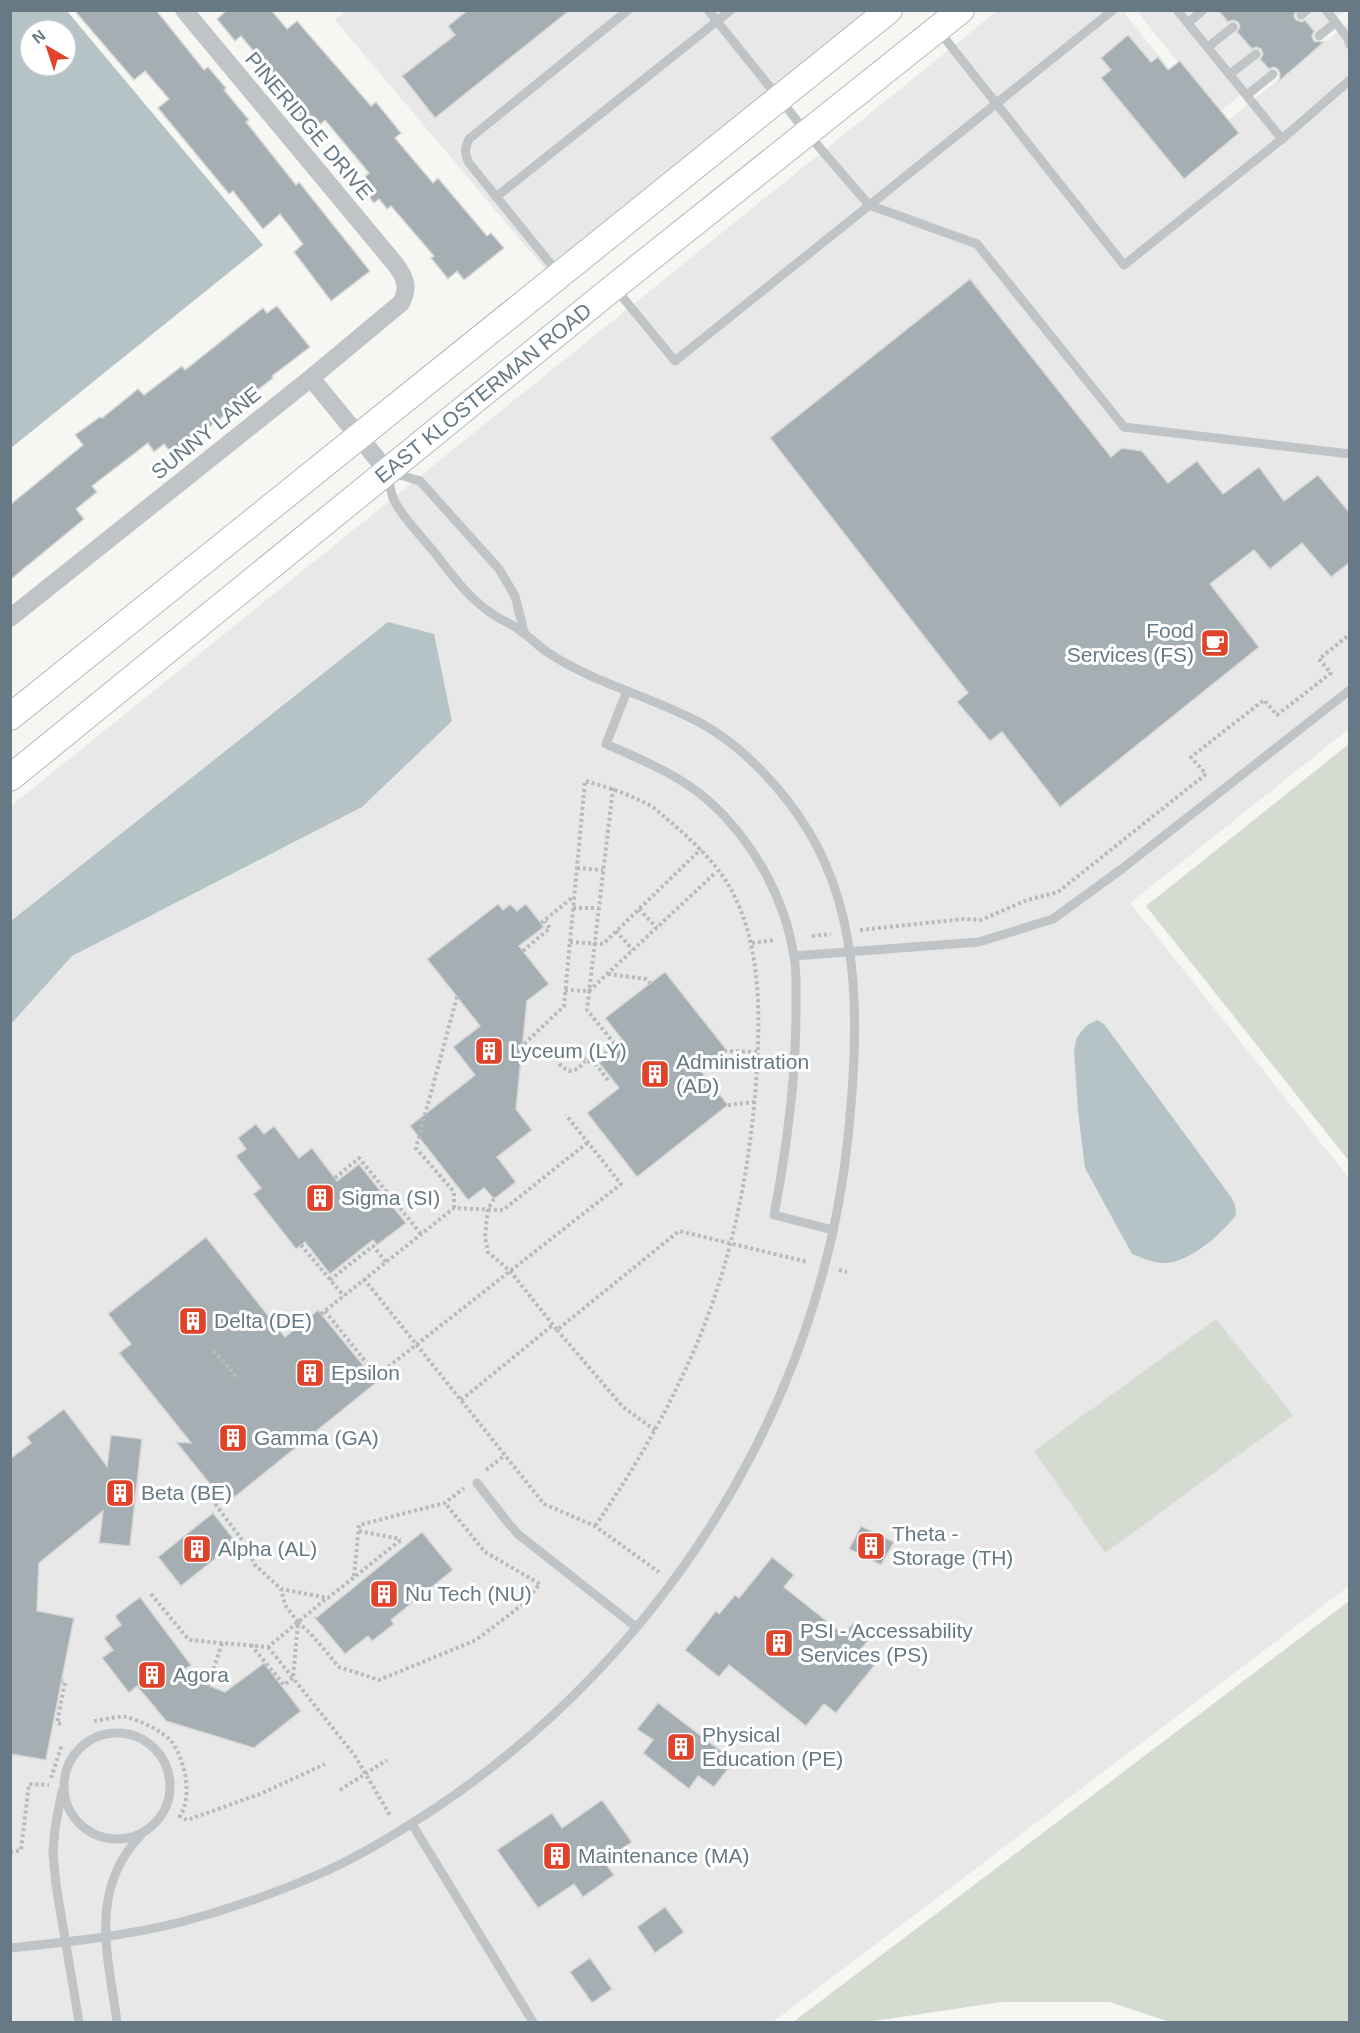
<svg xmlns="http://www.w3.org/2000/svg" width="1360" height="2033" font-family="Helvetica,sans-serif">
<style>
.built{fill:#e7e8e7}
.green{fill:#d6dbd2}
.water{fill:#b5c3c6;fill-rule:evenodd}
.building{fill:#a4aeb3;stroke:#d8d8d6;stroke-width:1.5}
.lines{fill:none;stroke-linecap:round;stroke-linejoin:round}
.secondary-casing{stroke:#b2b8bc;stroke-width:28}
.path{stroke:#b8bbbe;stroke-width:4;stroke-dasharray:3 3;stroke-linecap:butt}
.lane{stroke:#c0c4c7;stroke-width:9}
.street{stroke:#c0c4c7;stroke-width:18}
.secondary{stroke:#fff;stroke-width:26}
.labels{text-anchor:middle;stroke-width:6;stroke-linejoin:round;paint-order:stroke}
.street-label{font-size:21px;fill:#667984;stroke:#fff}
.poi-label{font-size:21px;fill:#667984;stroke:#fff;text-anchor:start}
</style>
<rect width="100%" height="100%" fill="#f6f6f3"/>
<g class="built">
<path d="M346,10l521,1 -322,258 -210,-249z"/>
<path d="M997,11h126l94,118 132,-106v706l-219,174 219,275v408l-576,436h-762v-1216z"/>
<path d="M1137,11h208l-127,102z"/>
</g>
<g class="green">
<path d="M1349,744v417l-203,-255z"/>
<path d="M1216,1319l77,96 -188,138 -71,-102z"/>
<path d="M1349,1601v421h-179l-61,-20h-108l-134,20h-74z"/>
</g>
<g class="water">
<path d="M11,10l56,1 196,234 -252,203zM30,30h36v36h-36z"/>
<path d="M388,622l46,12 18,87 -90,86 -290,149 -61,68v-103z"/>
<path d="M1097,1020l7,4 127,173 4,8 1,10c-14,18 -47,49 -73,48 -10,0 -22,-6 -31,-9l-47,-86 -7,-57 -4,-61 3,-13 9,-11z"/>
</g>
<g class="building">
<path d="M74,10h82l48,60 4,-3 18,21 -2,2 25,30 -3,2 50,63 3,-3 71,89 -39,30 -37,-49 9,-8 -23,-30 -17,15 -30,-38 -4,3 -71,-86 11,-9 -24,-28 -11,9z"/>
<path d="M227,10h44l16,19 10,-8 74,85 5,-4 25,31 -6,5 38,45 5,-5 49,58 4,-3 13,15 -40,32 -7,-9 -9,8 -17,-21 3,-2 -43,-50 -4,3 -8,-10 -5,4 -16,-20 11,-10 -44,-53 -11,10 -26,-29 4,-3 -51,-62 -6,5 -18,-22z"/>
<path d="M468,10h102l-135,108 -33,-42 53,-41 -7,-9z"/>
<path d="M1218,10h78l-2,6 2,4 6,2 3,-2 9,11 -2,5 2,5 10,1 -45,39 1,-7 -2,-5 -5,-2 -4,2 -9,-10 3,-5 -2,-5 -5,-2 -4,2 -15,-17 3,-5 -2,-5 -5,-2 -5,2z"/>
<path d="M1128,35l23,27 7,-5 10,13 12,-9 59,72 -55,46 -83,-101 10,-8 -10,-12z"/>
<path d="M970,279l141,178 11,-9 20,3 26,32 29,-22 26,33 36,-27 25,34 34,-26 32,38v49l-19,15 -29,-34 -32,26 -16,-19 -44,34 49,63 -199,160 -58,-75 -12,9 -33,-39 11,-9 -198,-255z"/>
<path d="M277,306l33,41 -38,29 1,2 -100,77 -9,-11 -10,8 -6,-9 -56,43 5,6 -21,17 8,10 -74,61v-75l73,-60 -8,-10 25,-18 2,1 36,-29 6,6 38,-29 3,4 78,-62 4,5z"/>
<path d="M498,904l5,6 7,-6 7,7 9,-7 18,23 -25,19 30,38 -22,17 -11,108 16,21 -35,27 19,25 -22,17 -10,-11 -16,12 -58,-74 65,-51 -22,-28 27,-21 -53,-67z"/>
<path d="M665,972l61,77 -26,21 28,35 -91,72 -50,-64 32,-25 -20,-25 26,-20 -20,-25z"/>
<path d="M256,1124l8,10 10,-8 25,32 13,-10 25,33 22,-17 47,59 -29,22 -4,-5 -43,34 -25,-32 -9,7 -43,-55 8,-6 -25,-32 10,-7 -8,-11z"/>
<path d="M206,1237l79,100 33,-27 59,72 -151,122 -50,-62 15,1 -72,-90 12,-9 -23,-30z"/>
<path d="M64,1409l43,57 4,-31 31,4 -12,107 -31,-3 4,-32 -64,52 -2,48 37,7 -28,142 -36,-6v-295l21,-16 -4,-6z"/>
<path d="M213,1513l23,29 -55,44 -23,-29z"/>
<path d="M861,1526l33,16 -13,23 -32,-16z"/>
<path d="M422,1532l31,38 -62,50 3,4 -22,17 -4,-5 -23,18 -31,-37h3z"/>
<path d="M772,1557l22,18 -10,12 60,48 9,-12 18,14 -9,11 16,13 -42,52 -12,-9 -18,22 -77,-61 -10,12 -34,-27 31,-39 3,3 16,-19 4,3z"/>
<path d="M140,1597l51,68 -12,9 46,18 39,-29 37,48 -47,37 -88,-27 -29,-35 -8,7 -27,-35 11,-8 -9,-12 17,-13 -6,-9z"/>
<path d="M658,1703l76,58 -20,26 -16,-11 -9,13 -46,-36 10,-13 -16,-11z"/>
<path d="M602,1800l30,42 -28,19 10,14 -31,22 -9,-13 -36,24 -41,-58 55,-37 10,15z"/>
<path d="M665,1907l19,25 -29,21 -18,-26z"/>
<path d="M590,1958l22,31 -20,14 -22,-31z"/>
</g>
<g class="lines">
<g class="secondary-casing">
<g id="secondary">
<path d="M10,717l879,-707"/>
<path id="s1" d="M10,778l604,-491 347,-277"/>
</g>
</g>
<g class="path">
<path d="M613,788l-26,222 31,38"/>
<path d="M577,868l26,2"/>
<path d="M573,908h26"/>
<path d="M639,909l18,19"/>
<path d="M541,923l32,-26"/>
<path d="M860,930l104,-11 17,1 46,-20 31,-8 148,-118 -15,-17 73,-57 13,15 54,-42 -12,-14 31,-25"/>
<path d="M616,931l17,19"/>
<path d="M812,936l19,-2"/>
<path d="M570,942l33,2 98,-95"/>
<path d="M752,943l23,-3"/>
<path d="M523,951l27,-23 -5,-7"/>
<path d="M608,974l38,5 4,4"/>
<path d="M565,990l24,1 125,-117"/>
<path d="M724,1051l34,1"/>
<path d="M522,1055l35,3 6,-9 10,-2 8,4 4,10 14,2"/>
<path d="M557,1058l4,8 8,5 9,-2 7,-8"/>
<path d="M521,1061l1,-15 42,-40 21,-225c22,6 44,13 64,24 6,3 12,9 18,14 26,22 53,47 68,78 25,52 25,112 22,169 -5,95 -24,194 -62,282 -27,63 -61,122 -100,178"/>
<path d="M608,1080l-14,-18 28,-22"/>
<path d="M728,1105l27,-3"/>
<path d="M335,1178l24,-20 62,76"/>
<path d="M494,1199l-6,10 -3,27 3,16 22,19 47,59 122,-99 129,31"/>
<path d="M454,1208v-16l-38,-44 41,-151"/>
<path d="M301,1245l43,51"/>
<path d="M839,1270l8,2"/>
<path d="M364,1279l180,225 51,22 64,46"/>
<path d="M330,1280l43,-34 13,16"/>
<path d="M325,1311l52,65"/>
<path d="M321,1314l133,-106 49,2 84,-67"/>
<path d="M557,1330l66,77 32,23"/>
<path d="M214,1351l24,28"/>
<path d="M374,1378l247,-194 -55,-69"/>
<path d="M461,1400l92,-75"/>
<path d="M486,1470l18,-14"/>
<path d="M215,1504l28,37 12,24 26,24 47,9 74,-59"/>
<path d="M359,1531l42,8"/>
<path d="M354,1576l5,-51 86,-22 19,-15"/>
<path d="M151,1594l38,46 79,7 59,-49"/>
<path d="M298,1622l13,12 28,33 40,13 97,-40 46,-35 18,-21 -55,-32 -40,-49"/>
<path d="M251,1645l33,40 9,-7 62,78 36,61"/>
<path d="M268,1647l25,31 5,-56 -13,-17 -4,-16"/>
<path d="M208,1686l14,-43"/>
<path d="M94,1721c9,-1 22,-5 32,-4 13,3 36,14 45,24 14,18 22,56 9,75l7,4 73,-26 65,-30"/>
<path d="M61,1724l-4,-1 8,-41 -3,-1"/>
<path d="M51,1778l11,-34"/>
<path d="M340,1790l47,-30"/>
<path d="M10,1852l11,-2 8,-66 20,1"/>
</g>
<g class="lane">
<path d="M708,10l99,123 62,72 108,39 147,183 226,27"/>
<path d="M1177,10l105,129"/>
<path d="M1326,10l21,27 3,8"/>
<path d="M1301,15l6,-5"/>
<path d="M1188,23l15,-13"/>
<path d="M939,31l185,234 158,-126 68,-59"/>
<path d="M1319,36l16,-13"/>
<path d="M1208,47l25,-20"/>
<path d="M1230,74l26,-20"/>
<path d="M1247,95l26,-21"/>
<path d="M496,197l235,-187"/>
<path d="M558,273l-89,-110c-5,-10 -4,-15 0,-24l159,-129"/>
<path d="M615,288l60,73 438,-351"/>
<path d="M627,691l-21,53c36,16 74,31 104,58 43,39 75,96 84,154 3,17 2,37 2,55 0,69 -9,136 -22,204l59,15"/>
<path d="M794,956l185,-14 74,-23 70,-51 227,-178"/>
<path d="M477,1483l32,41 10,11 117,92"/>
<circle cx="117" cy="1786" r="53"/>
<path d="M62,1791l-7,37 -2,25 3,32 23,137"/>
<path d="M412,1824l121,198"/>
<path d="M10,1948c58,-6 116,-12 171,-26 49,-13 98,-30 143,-50 40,-18 77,-41 113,-65 224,-150 383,-399 411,-669 10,-102 16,-215 -39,-306 -24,-40 -64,-84 -105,-107 -50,-28 -109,-41 -157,-73 -9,-6 -16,-14 -25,-20 -8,-7 -19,-11 -28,-17 -25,-16 -41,-39 -59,-62 -12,-15 -32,-35 -40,-51 -5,-9 -6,-21 -8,-31l33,10 79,88 16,27 9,36"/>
<path d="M117,2022c-9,-67 -29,-132 24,-187"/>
</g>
<g class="street">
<path d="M311,378l76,93"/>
<path d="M10,618l301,-240 90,-75c8,-15 5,-24 -5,-38l-212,-255"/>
</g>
<use href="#secondary" class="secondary"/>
</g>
<defs>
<g id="cafe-square" transform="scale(1.5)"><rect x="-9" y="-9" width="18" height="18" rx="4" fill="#e0422a" stroke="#fff"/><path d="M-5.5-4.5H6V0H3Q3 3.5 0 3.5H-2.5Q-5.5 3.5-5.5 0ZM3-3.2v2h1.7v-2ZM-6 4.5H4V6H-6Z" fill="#fff"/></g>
<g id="building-square" transform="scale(1.5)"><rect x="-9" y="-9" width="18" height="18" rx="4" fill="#e0422a" stroke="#fff"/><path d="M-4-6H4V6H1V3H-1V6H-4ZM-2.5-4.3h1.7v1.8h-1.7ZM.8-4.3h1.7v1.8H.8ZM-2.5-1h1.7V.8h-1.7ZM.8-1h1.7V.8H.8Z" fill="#fff"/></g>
</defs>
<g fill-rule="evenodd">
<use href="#cafe-square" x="1215" y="643"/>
<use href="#building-square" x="489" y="1051"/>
<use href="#building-square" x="655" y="1074"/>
<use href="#building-square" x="320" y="1198"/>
<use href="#building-square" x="193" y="1321"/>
<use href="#building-square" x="310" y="1373"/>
<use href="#building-square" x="233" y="1438"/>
<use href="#building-square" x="120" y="1493"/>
<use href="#building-square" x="871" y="1546"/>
<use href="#building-square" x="197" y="1549"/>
<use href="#building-square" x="384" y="1594"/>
<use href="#building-square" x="779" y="1643"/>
<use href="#building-square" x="152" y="1675"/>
<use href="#building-square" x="681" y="1747"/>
<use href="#building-square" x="557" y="1856"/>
</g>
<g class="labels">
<g class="street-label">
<text transform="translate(309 126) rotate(50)" y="7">PINERIDGE DRIVE</text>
<text dy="7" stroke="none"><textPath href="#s1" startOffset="610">EAST KLOSTERMAN ROAD</textPath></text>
<text transform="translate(206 433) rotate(-39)" y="7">SUNNY LANE</text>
</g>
<g class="poi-label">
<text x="1194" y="638" text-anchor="end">Food<tspan x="1194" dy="24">Services (FS)</tspan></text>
<text x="510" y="1058">Lyceum (LY)</text>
<text x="676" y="1069">Administration<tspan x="676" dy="24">(AD)</tspan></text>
<text x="341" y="1205">Sigma (SI)</text>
<text x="214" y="1328">Delta (DE)</text>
<text x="331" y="1380">Epsilon</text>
<text x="254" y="1445">Gamma (GA)</text>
<text x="141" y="1500">Beta (BE)</text>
<text x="892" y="1541">Theta -<tspan x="892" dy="24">Storage (TH)</tspan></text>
<text x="218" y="1556">Alpha (AL)</text>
<text x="405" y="1601">Nu Tech (NU)</text>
<text x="800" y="1638">PSI - Accessability<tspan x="800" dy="24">Services (PS)</tspan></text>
<text x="173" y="1682">Agora</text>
<text x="702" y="1742">Physical<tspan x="702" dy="24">Education (PE)</tspan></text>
<text x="578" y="1863">Maintenance (MA)</text>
</g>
</g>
<rect width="1360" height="2033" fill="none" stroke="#667984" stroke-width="24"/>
<g transform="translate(48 48) rotate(321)"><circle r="28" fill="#ffffff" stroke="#c2c9ce" stroke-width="1.5"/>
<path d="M0-4.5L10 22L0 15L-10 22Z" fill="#e0422a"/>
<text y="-9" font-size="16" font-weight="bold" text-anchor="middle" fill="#667984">N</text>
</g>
</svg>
